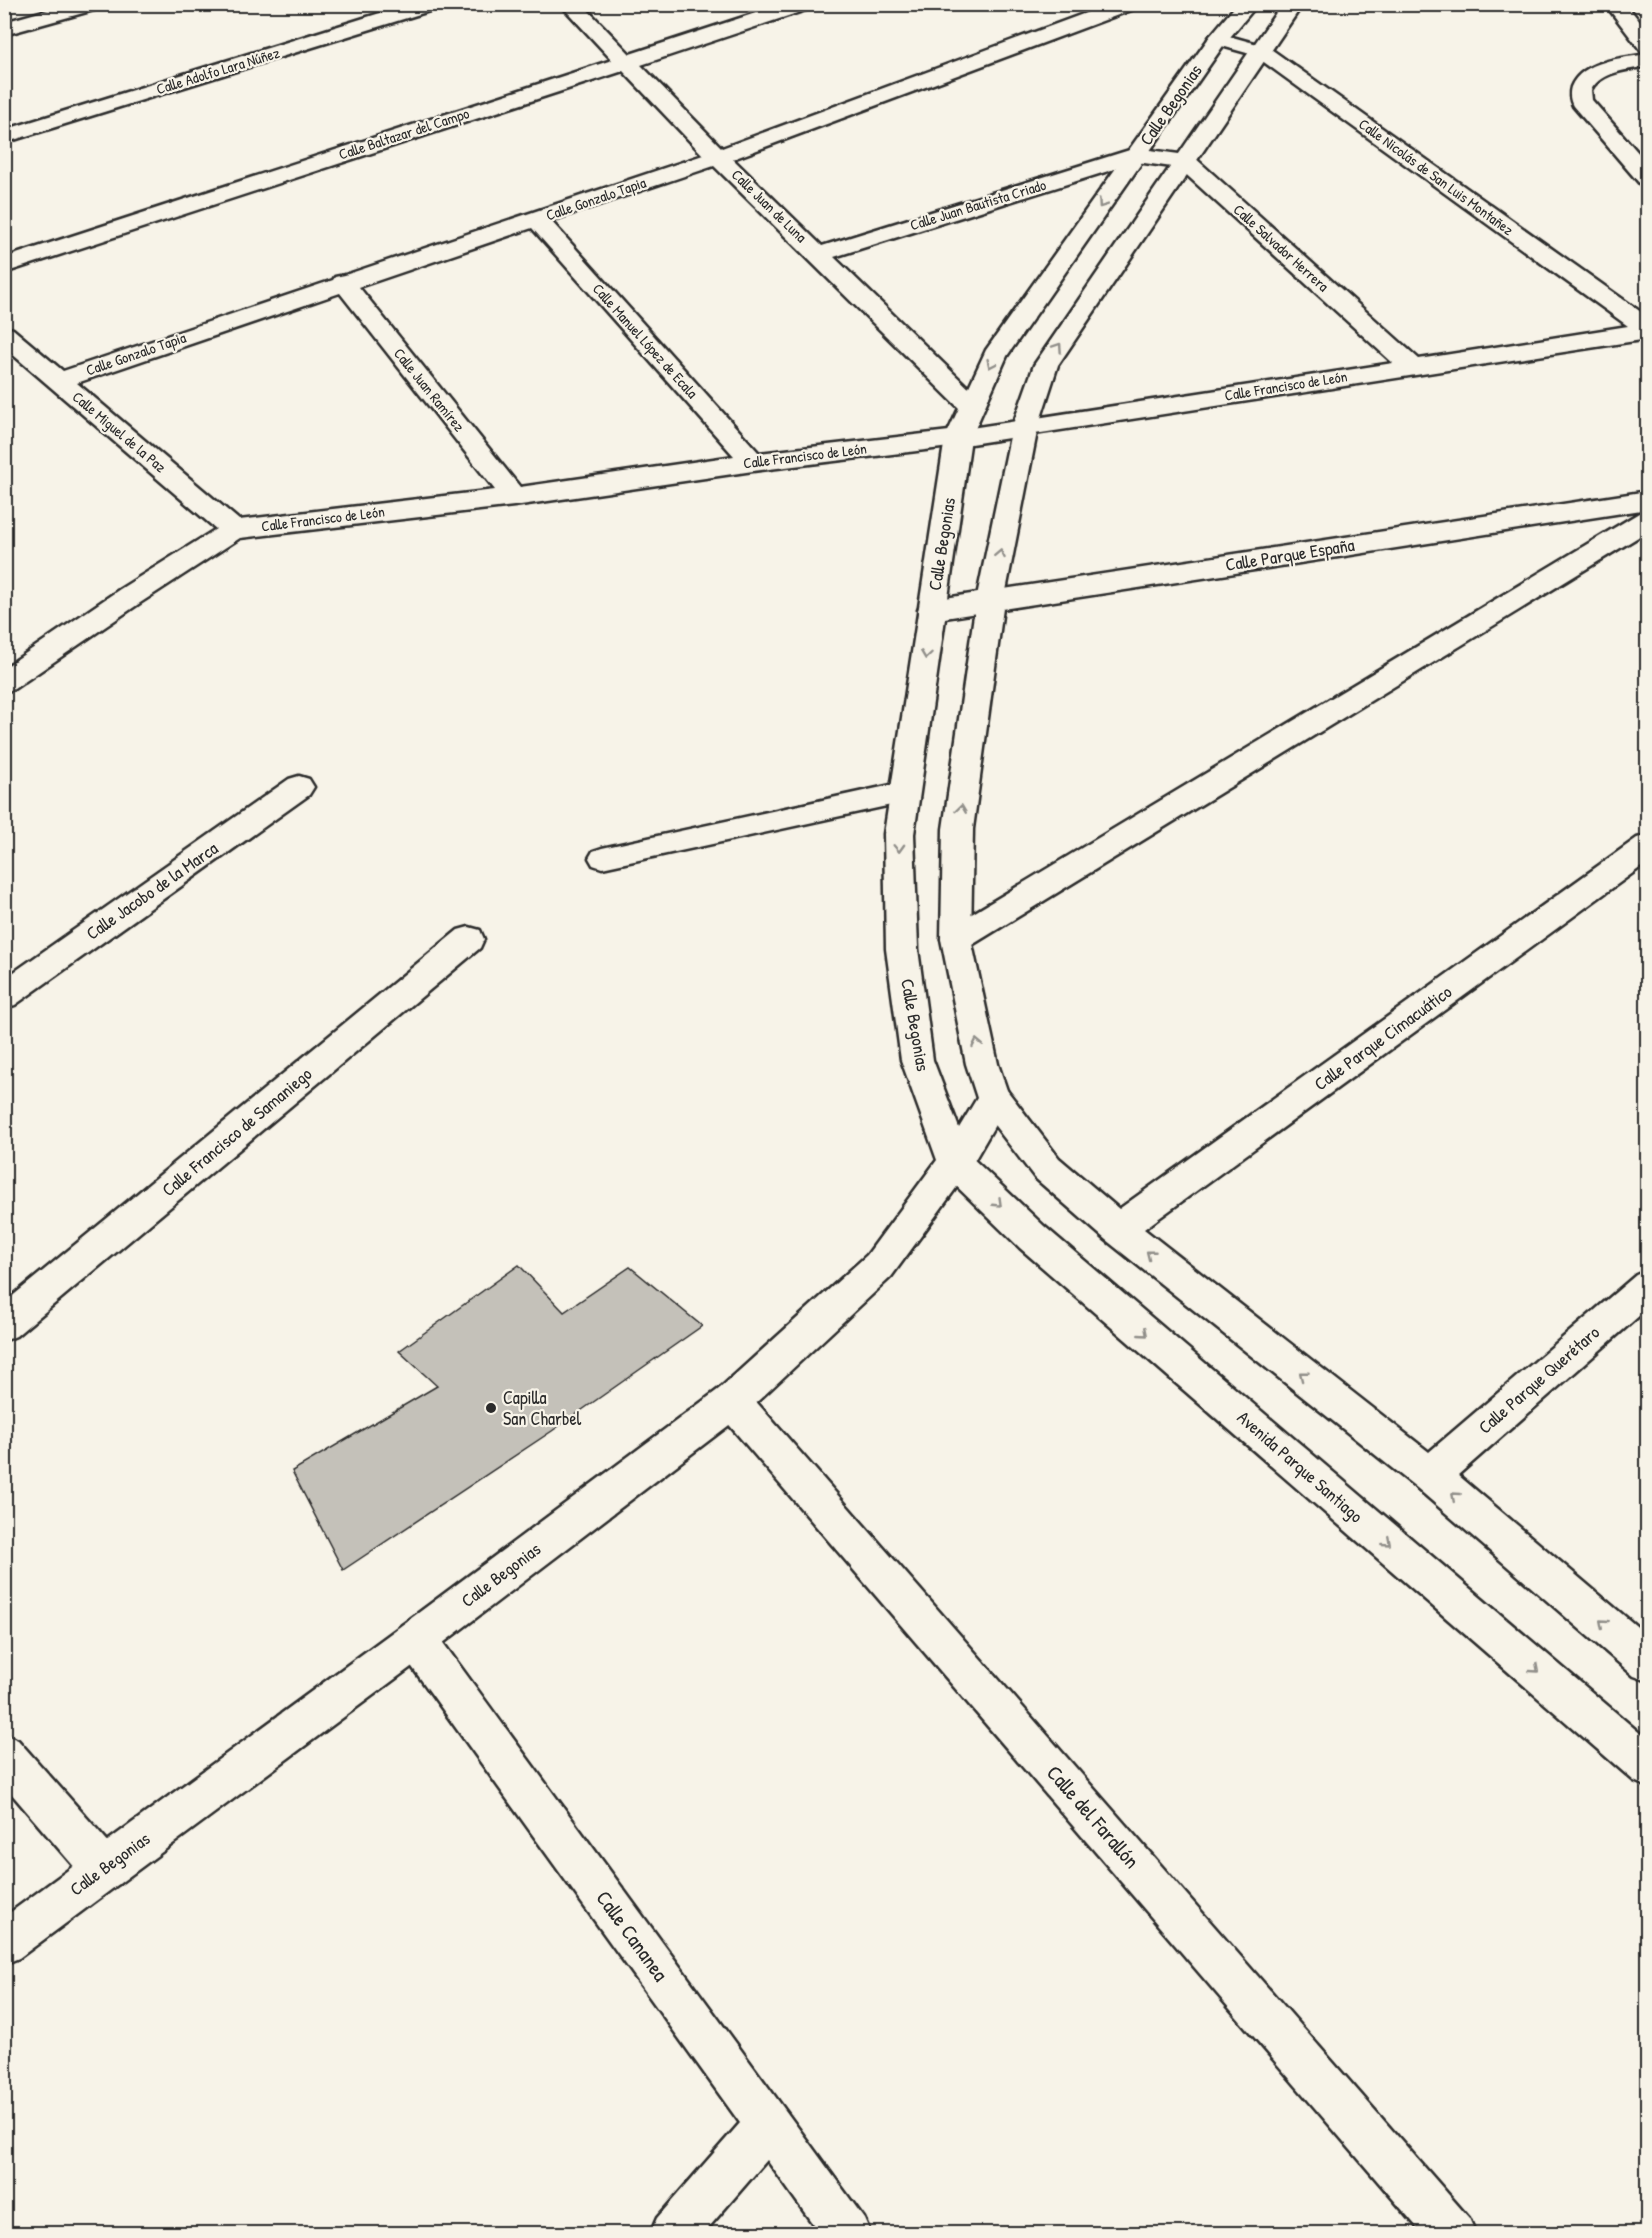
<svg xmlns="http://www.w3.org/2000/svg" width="1652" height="2238" font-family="'Patrick Hand',sans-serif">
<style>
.building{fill:#c4c1b9;stroke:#2b2b2b;stroke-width:1.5}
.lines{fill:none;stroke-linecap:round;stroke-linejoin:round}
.lane-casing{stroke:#2b2b2b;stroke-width:5}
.street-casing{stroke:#2b2b2b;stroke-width:5}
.secondary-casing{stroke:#2b2b2b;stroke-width:5}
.lane{fill:#f7f3e8;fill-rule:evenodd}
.street{fill:#f7f3e8;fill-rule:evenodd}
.secondary{fill:#f7f3e8;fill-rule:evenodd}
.oneway{stroke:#918f8a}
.poi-dot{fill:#2b2b2b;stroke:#f7f3e8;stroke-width:2}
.labels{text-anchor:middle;stroke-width:4.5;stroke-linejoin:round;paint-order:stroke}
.far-street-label{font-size:15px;fill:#2b2b2b;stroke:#f7f3e8}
.street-label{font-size:18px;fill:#2b2b2b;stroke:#f7f3e8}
.poi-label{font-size:18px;fill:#2b2b2b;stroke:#f7f3e8;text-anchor:start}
.near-street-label{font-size:21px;fill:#2b2b2b;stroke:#f7f3e8}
</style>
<rect width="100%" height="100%" fill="#f7f3e8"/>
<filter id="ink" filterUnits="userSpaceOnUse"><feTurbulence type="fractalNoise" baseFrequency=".0167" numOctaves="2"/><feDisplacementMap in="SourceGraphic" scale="12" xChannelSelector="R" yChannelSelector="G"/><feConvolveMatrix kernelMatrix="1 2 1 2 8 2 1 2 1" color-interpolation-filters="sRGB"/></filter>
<g filter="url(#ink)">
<path class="building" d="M519,1265l45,47 66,-45 72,59 -150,105 -209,139 -51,-99 145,-85 -38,-35z"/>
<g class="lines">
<g class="lane-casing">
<path id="lane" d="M905,782l9,3 4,7 -4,7 -9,3 -303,66 -9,-3 -4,-7 4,-7 9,-3z"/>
</g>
<g class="street-casing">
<g id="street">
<path d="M69,4h35l-3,4 -97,27v-13z"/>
<path d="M409,4h33l-3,4 -435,135v-13z"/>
<path d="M560,4h22l48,50 153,-50h32l-3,4 -171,57 81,83 388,-144h30l-3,4 -404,151 89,87 314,-98 50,7 8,2 225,202 209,-33 -374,-271 -43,-12 -3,-4 3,-4 7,-2 50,14 380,270v22l-690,107 -205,25 -239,35 -274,32 -100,65 -126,86 -10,3v-24l116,-79 96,-60 -212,-182v-20l9,2 50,42 270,-91 2,-3 10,-2 358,-120 -80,-84 -619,202v-15l608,-198zM1137,162l42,6 214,195 -435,67 -199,23 -208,-232 163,-55 248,245 9,2 9,-2 3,-6 -3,-6 -146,-142zM532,228l202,228 -214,31 -161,-200zM340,293l155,197 -256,30 -162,-137z"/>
<path d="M1605,4h21l22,28v21l-7,-2z"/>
<path d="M1648,54v12c-19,4 -47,5 -57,24l1,10 56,64v22l-8,-2 -67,-78c-3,-6 -4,-12 -2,-19 11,-27 52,-29 77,-33z"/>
<path d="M1648,491v18l-716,111 -10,-3 -4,-7 4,-7 10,-3z"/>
<path d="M1648,510v21l-681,417 -11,3 -11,-3 -4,-9 4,-9 694,-417z"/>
<path d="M299,776l10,3 5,8 -5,8 -294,210 -11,4v-30l285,-200z"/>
<path d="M1648,835v27l-504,367 285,223 207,-177 12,-5v38l-190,167 190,161v45l-14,-5 -217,-188 -311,-248 -71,-62 -53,-69 -4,-10 4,-10 12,-4 12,4 53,69 60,51 518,-371z"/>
<path d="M469,927l11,3 4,9 -4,9 -464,388 -12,5v-38l454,-373z"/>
<path d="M955,1148l12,5 77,73 604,514v47l-14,-6 -614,-533 -77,-75 -5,-10 5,-10z"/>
<path d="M732,1384l13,5 724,829 7,16h-53l-704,-821 -5,-12 5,-12z"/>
<path d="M416,1620l14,5 434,593 7,16h-51l-53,-74 -64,74h-53l7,-16 83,-95 -338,-470 -5,-14 5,-14z"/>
<path d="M4,1734l14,6 101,114 6,15 -6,15 -15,6 -15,-6 -85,-99z"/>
</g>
</g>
<g class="secondary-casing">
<path id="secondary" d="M1237,4h21l-33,39 -218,313 -36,82 -57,396 4,115 15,111 26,68 18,-30 -11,-34 -25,-125 2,-110 33,-228 36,-174 22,-62 248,-361h21l-245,361 -20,62 -34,174 -31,228 -2,110 27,125 12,35 -43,74 -76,104 -146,136 -315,240 -411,305 -15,6v-47l398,-292 317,-236 148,-134 70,-95 -36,-100 -15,-111 -2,-115 61,-396 41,-88 225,-315z"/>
</g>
<use href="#lane" class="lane"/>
<use href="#street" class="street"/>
<use href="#secondary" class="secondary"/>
</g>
<defs><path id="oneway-chevron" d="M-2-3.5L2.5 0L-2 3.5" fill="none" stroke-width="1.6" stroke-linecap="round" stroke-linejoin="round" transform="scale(1.5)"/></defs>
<g class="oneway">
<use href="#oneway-chevron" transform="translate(1102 204) rotate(125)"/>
<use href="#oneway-chevron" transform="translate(1058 347) rotate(-56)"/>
<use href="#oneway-chevron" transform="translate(991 364) rotate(115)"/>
<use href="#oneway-chevron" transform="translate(1000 554) rotate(-79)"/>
<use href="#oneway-chevron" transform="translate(926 655) rotate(98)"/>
<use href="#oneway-chevron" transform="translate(961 809) rotate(-82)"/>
<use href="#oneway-chevron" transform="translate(899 848) rotate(88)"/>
<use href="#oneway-chevron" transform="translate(977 1043) rotate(-102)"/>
<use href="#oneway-chevron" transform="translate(998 1203) rotate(44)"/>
<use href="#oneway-chevron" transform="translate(1150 1254) rotate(-142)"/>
<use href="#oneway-chevron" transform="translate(1144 1333) rotate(41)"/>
<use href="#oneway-chevron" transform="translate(1303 1375) rotate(-142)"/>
<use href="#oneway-chevron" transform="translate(1455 1496) rotate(-139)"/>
<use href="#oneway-chevron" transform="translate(1387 1542) rotate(41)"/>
<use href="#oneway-chevron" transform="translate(1603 1623) rotate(-139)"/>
<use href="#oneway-chevron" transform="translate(1535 1669) rotate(41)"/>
</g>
</g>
<circle class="poi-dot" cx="491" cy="1408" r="6"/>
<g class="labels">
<g class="far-street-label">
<text transform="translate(218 71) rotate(-17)" y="5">Calle Adolfo Lara Núñez</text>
<text transform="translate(404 134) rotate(-18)" y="5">Calle Baltazar del Campo</text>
<text transform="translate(1436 177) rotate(36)" y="5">Calle Nicolás de San Luis Montañez</text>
<text transform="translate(596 199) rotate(-19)" y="5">Calle Gonzalo Tapia</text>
<text transform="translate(978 205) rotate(-17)" y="5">Calle Juan Bautista Criado</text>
<text transform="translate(769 206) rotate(44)" y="5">Calle Juan de Luna</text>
<text transform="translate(1281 248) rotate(42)" y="5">Calle Salvador Herrera</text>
<text transform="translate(645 341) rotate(48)" y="5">Calle Manuel López de Ecala</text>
<text transform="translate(136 354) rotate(-19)" y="5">Calle Gonzalo Tapia</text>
<text transform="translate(1286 386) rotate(-9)" y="5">Calle Francisco de León</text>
<text transform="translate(429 390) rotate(51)" y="5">Calle Juan Ramírez</text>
<text transform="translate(119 432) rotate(40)" y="5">Calle Miguel de la Paz</text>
<text transform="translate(805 456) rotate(-7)" y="5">Calle Francisco de León</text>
<text transform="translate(323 519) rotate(-7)" y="5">Calle Francisco de León</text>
</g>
<g class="street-label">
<text transform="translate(1171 105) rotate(-55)" y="6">Calle Begonias</text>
<text transform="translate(942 544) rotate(-81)" y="6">Calle Begonias</text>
<text transform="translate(1290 555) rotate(-9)" y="6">Calle Parque España</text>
<text transform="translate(152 891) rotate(-35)" y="6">Calle Jacobo de la Marca</text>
<text transform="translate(915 1025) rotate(80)" y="6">Calle Begonias</text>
<text transform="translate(1383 1038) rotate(-36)" y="6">Calle Parque Cimacuático</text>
<text transform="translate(237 1132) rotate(-40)" y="6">Calle Francisco de Samaniego</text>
<text transform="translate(1539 1380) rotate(-41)" y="6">Calle Parque Querétaro</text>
<text transform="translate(1300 1467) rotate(41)" y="6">Avenida Parque Santiago</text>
<text transform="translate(501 1575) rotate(-37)" y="6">Calle Begonias</text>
<text transform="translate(110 1864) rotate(-36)" y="6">Calle Begonias</text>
</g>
<g class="poi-label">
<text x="503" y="1404">Capilla<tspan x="503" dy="21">San Charbel</tspan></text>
</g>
<g class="near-street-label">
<text transform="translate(1093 1817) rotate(49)" y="7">Calle del Farallón</text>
<text transform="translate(632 1936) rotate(54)" y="7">Calle Cananea</text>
</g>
</g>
<rect width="1652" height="2238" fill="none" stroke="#f7f3e8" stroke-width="24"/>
<rect x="12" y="12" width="1628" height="2214" fill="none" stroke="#2b2b2b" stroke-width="2" filter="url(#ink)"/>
</svg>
